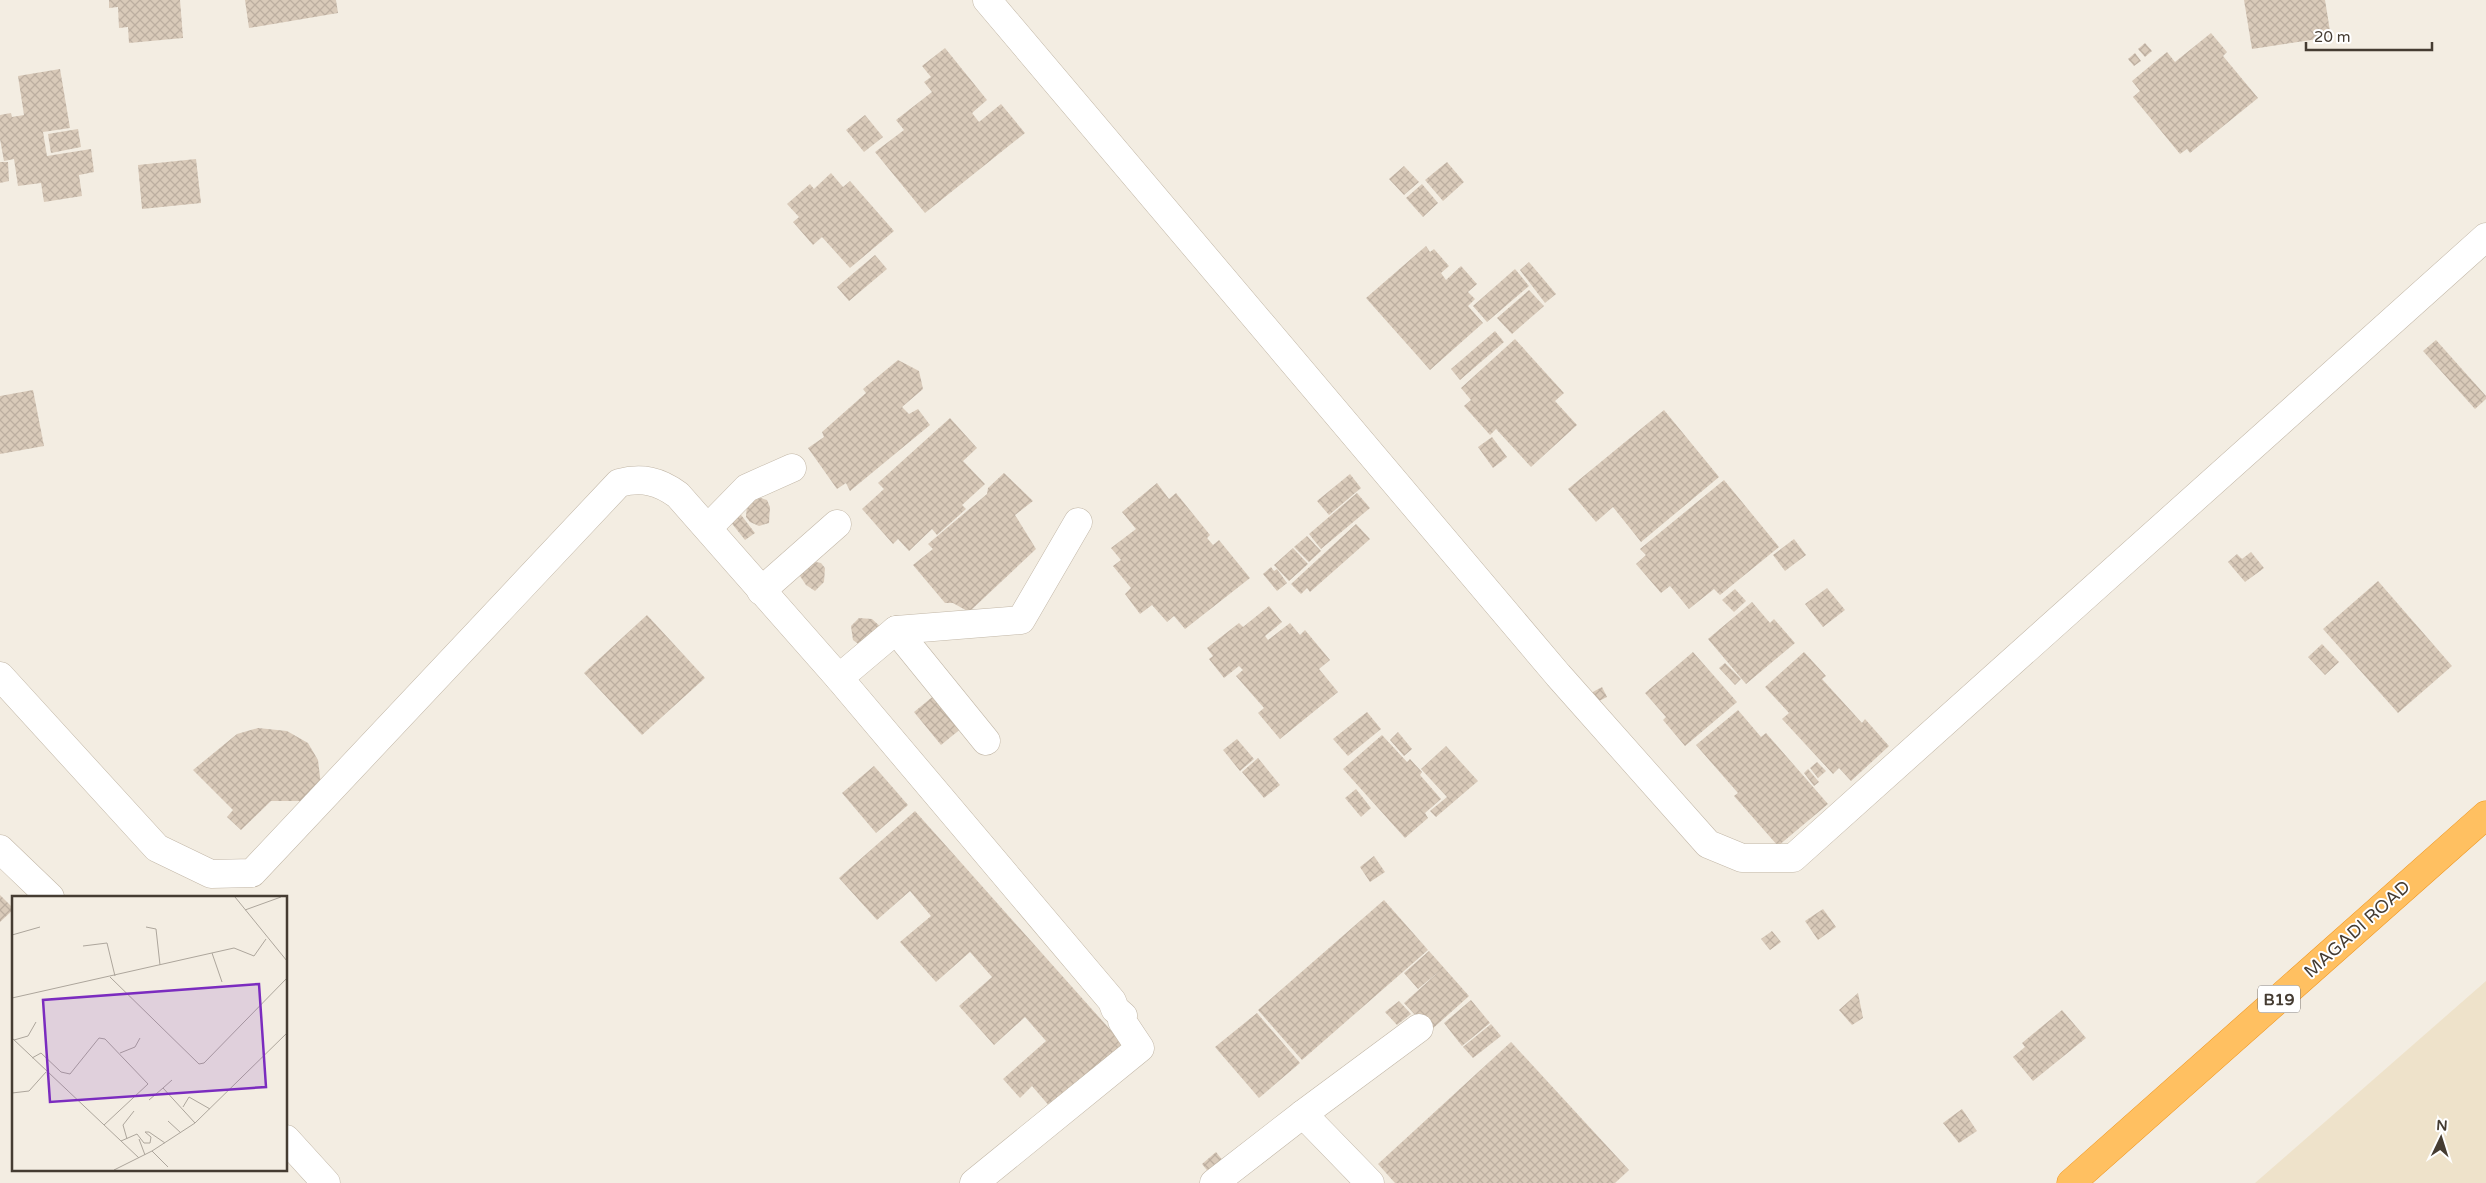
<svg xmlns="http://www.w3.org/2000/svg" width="2486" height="1183" font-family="'Varela Round',sans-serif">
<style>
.education{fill:#eee2ca}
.building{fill:url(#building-cross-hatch)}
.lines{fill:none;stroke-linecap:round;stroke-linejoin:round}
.minor-casing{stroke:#c2b7a7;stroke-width:29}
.highway-casing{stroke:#ef9620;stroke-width:29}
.minor{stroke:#fff;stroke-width:28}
.highway{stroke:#ffc061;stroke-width:28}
.labels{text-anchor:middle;stroke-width:4;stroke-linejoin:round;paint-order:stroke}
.shield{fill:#fff;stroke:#7d7670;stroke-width:1}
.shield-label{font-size:16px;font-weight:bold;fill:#453c32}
.street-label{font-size:18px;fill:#453c32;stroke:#fff}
.inset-road{fill:none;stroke:#ada69c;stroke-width:1}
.view{fill:#7b2cbf;fill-opacity:0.15;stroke:#7b2cbf;stroke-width:2.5}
.inset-edge{fill:none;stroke:#453c32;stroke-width:2.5}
</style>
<defs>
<pattern id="building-cross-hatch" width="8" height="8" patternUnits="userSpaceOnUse" patternTransform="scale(1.25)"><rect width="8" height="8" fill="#d9cab9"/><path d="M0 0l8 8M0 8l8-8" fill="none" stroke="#bcaea0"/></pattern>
</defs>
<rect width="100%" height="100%" fill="#f3ede2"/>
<path class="education" d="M2486,981v202h-231z"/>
<g class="building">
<path d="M109,0h71l3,38 -54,5 -1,-16 -9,1 -1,-21 -9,1z"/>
<path d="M245,0h91l2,13 -89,15z"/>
<path d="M2244,0h81l6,37 -79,12z"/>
<path d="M2211,33l16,19 -4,4 35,42 -68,55 -3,-4 -7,5 -47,-57 7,-6 -8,-10 35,-29 8,10z"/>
<path d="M2145,43l7,8 -7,6 -7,-8z"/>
<path d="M945,48l42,52 -15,13 7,9 22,-18 24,29 -100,80 -50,-61 29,-22 -8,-10 36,-28 -8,-10 7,-5 -9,-11z"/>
<path d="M2135,53l6,8 -7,5 -6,-7z"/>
<path d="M60,69l10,59 -27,4 4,24 44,-7 3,23 -15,3 3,21 -38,6 -3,-19 -23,3 -4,-27 -10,2 -4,-22v-24l11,-2 1,4 12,-2 -6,-39z"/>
<path d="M865,115l18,22 -19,15 -18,-22z"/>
<path d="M78,129l3,18 -30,6 -3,-19z"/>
<path d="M196,159l5,44 -59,6 -4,-44z"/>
<path d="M0,162h8l1,19 -9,2z"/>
<path d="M1447,162l17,20 -21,19 -18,-21z"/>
<path d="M1404,166l15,16 -15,13 -15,-16z"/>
<path d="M831,173l12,14 7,-6 44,50 -44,37 -28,-31 -9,8 -20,-23 6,-5 -12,-13 23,-20 4,5z"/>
<path d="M1422,184l16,19 -15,14 -17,-19z"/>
<path d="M1426,246l4,6 4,-3 15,17 -8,7 5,7 15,-14 16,18 -9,8 7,7 -7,7 15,17 -53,47 -64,-72z"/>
<path d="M875,255l12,14 -38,32 -12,-14z"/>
<path d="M1529,262l27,32 -11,9 -25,-33z"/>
<path d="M1515,269l14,17 -42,36 -14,-16z"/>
<path d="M1529,290l15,16 -32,28 -15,-16z"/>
<path d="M1495,331l9,11 -44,38 -9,-11z"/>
<path d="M1515,339l49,54 -9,8 22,24 -46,42 -35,-38 -6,6 -26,-29 7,-6 -10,-12z"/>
<path d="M2436,340l50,56v3l-11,10 -52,-58z"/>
<path d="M898,360l21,11 4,18 -21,18 7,7 9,-5 12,16 -80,66 -4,-8 -9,6 -29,-41 16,-11 -2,-5 44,-39 -3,-4z"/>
<path d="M33,390l11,56 -44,8v-58z"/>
<path d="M1664,410l55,67 -78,65 -28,-35 -17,15 -28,-33z"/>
<path d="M950,418l27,30 -14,13 22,23 -23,21 4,4 -29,26 -5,-6 -23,22 -11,-12 -5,5 -31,-35 22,-20 -6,-6z"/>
<path d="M1492,437l15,20 -14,11 -15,-21z"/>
<path d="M1004,473l29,28 -18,14 21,34 -67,63 -16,-9h-8l-32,-38 20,-16 -5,-5 59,-50 1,-6z"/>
<path d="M1350,474l11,14 -32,27 -12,-14z"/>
<path d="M1724,480l55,67 -59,48 -6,-6 -25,20 -19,-23 -9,7 -25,-29 10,-9 -6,-6z"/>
<path d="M1157,483l12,16 7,-6 34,42 -3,3 6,7 6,-5 31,38 -65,51 -11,-13 -7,6 -15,-17 -12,9 -15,-20 6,-6 -18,-22 8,-6 -10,-12 25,-19 -14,-17z"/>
<path d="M1357,493l13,15 -49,41 -12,-15z"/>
<path d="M754,496l13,4 3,7 -1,16 -10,3 -9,-4 -4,-5 1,-14z"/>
<path d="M738,511l17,22 -10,7 -16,-20z"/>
<path d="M1356,524l14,15 -60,53 -3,-4 -6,6 -10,-10z"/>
<path d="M1307,536l14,15 -12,11 -15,-15z"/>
<path d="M1794,539l12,16 -21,16 -12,-16z"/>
<path d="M1293,548l15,16 -19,17 -15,-16z"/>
<path d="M2251,552l13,16 -19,14 -17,-20 9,-8 5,5z"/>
<path d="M805,560l16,3 4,5 -1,14 -9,9 -9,-6 -8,-12z"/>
<path d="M1271,567l3,4 3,-2 10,14 -10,8 -14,-17z"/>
<path d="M2378,581l74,85 -54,47 -75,-84z"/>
<path d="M1827,588l18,22 -22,17 -18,-23z"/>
<path d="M1735,589l11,12 -12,11 -12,-12z"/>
<path d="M1752,602l18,21 4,-4 21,24 -49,41 -38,-45z"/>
<path d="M1269,606l13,16 -17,14 3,4 22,-17 10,12 5,-5 25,30 -11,9 19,23 -58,47 -22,-26 6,-5 -28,-32 7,-6 -4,-4 -15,12 -15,-19 4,-3 -6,-8 32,-25 4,4z"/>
<path d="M647,615l58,63 -63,57 -58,-62z"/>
<path d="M859,618l13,1 12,11 -23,16 -8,-6 -2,-14z"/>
<path d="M2322,644l17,18 -14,13 -17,-18z"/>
<path d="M1693,652l44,50 -52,44 -22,-26 3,-3 -21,-24z"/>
<path d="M1804,652l22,24 -4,3 40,44 3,-4 24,27 -38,35 -12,-13 -6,6 -51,-55 7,-6 -24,-26z"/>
<path d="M1725,663l16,16 -6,6 -16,-17z"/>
<path d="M1602,687l5,10 -12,6 -4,-10z"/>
<path d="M936,694l27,33 -22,18 -27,-33z"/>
<path d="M1738,710l23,27 5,-4 62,71 -50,42 -44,-50 4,-3 -42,-48z"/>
<path d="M1367,712l14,17 -33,27 -15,-17z"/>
<path d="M258,728l29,3 21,12 10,17 3,25 -3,16h-47l-30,29 -14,-13 6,-7 -40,-40 44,-36z"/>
<path d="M1398,732l14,17 -8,7 -14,-16z"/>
<path d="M1382,735l25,27 3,-3 12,13 -2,3 21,24 -16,14 3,5 -23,20 -62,-69z"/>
<path d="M1237,739l17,20 -14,12 -17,-21z"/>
<path d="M1446,746l32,35 -42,36 -6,-6 17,-14 -26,-28z"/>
<path d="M1258,758l22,27 -16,13 -22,-26z"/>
<path d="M1817,762l9,9 -8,7 -8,-10z"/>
<path d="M874,766l34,39 -32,28 -34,-40z"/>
<path d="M1808,769l11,13 -5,4 -10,-13z"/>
<path d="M1356,789l15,19 -10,9 -16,-19z"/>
<path d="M915,811l208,233 -72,64 -19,-22 -12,12 -17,-19 43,-38 -21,-24 -31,28 -35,-39 33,-29 -22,-25 -34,30 -36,-40 31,-26 -21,-25 -33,29 -38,-42z"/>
<path d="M1374,856l11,16 -15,10 -10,-15z"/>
<path d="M0,895l14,14 -14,13z"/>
<path d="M1384,900l44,50 -126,110 -44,-50z"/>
<path d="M1823,909l13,18 -18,13 -13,-19z"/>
<path d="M1772,931l9,11 -11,8 -9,-11z"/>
<path d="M1429,951l40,45 -39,35 -26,-28 38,-34 -24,20 -14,-16z"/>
<path d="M1858,993l5,25 -11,7 -13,-15z"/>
<path d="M1471,1000l19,23 -28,23 -18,-23z"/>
<path d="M1399,1001l12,13 -14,11 -12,-13z"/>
<path d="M2062,1010l24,28 -53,43 -20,-24 12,-10 -3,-4z"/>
<path d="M1257,1013l43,50 -41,35 -44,-51z"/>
<path d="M1491,1024l10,12 -28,22 -10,-11z"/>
<path d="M1511,1042l118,128 -14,13h-220l-17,-19z"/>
<path d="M1962,1109l15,22 -18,12 -16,-20z"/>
<path d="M1216,1152l12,15 -14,12 -12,-15z"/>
</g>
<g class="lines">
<g class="minor-casing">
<g id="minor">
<path d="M987,0l571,675 150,169 34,14h51l693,-621"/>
<path d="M708,528l39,-40 45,-20"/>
<path d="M761,591l76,-67"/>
<path d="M896,630l90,111"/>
<path d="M0,676l157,172 54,26 41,-1 367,-390c23,-6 40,-2 59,12l161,183 273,323 3,8 8,7 -1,5 18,27 -166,135"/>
<path d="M839,678l57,-48 125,-10 57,-98"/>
<path d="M0,849l50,48"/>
<path d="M286,1139l40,44"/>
<path d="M1214,1183l89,-69"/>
<path d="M1370,1183l-67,-69 116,-86"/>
</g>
</g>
<g class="highway-casing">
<path id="highway" d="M2071,1183l415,-368"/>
</g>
<use href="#minor" class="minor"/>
<use href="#highway" class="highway"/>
</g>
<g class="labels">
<rect class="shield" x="2258" y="985.5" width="42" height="27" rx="4"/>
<g class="shield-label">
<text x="2279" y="1005">B19</text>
</g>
<g class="street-label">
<text transform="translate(2357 929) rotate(-42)" y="6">MAGADI ROAD</text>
</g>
</g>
<g transform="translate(12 896)">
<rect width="275" height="275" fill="#f3ede2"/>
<path class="inset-road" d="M223,1l52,64M233,14l36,-13M134,31l10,2 4,36M0,39l28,-8M71,50l24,-3 8,33M200,57l10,29M98,81l89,87 5,-1 83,-85M0,102l222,-50 20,8 12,-17M0,142l127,120M2,144l14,-4 8,-14M108,157l15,-6 5,-9M20,162l9,-5 20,19 9,2 29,-36 6,1 43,45 -44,41M160,184l-9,8 32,35M0,197l17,-2 17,-19M137,204l14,-12M171,211l6,-10 21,12M156,225l13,12M115,243l-4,-14 11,-14M127,243l6,16M109,245l16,-7 7,9h6l1,-6 -6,-5h4l16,11M140,255l16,16M102,274l38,-19 43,-28 92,-90"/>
<path class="view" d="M247,88l7,103 -216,15 -7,-102z"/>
<rect width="275" height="275" class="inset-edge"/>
</g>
<g transform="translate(2441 1138) rotate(4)" stroke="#ffffff" stroke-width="4" paint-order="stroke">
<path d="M0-4L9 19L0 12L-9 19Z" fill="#453c32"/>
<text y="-8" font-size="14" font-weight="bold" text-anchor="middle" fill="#453c32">N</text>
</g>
<path d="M2306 42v8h126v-8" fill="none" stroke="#453c32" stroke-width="2.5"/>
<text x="2314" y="42" font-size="15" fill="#453c32" stroke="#ffffff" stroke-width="4" paint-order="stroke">20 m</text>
</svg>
